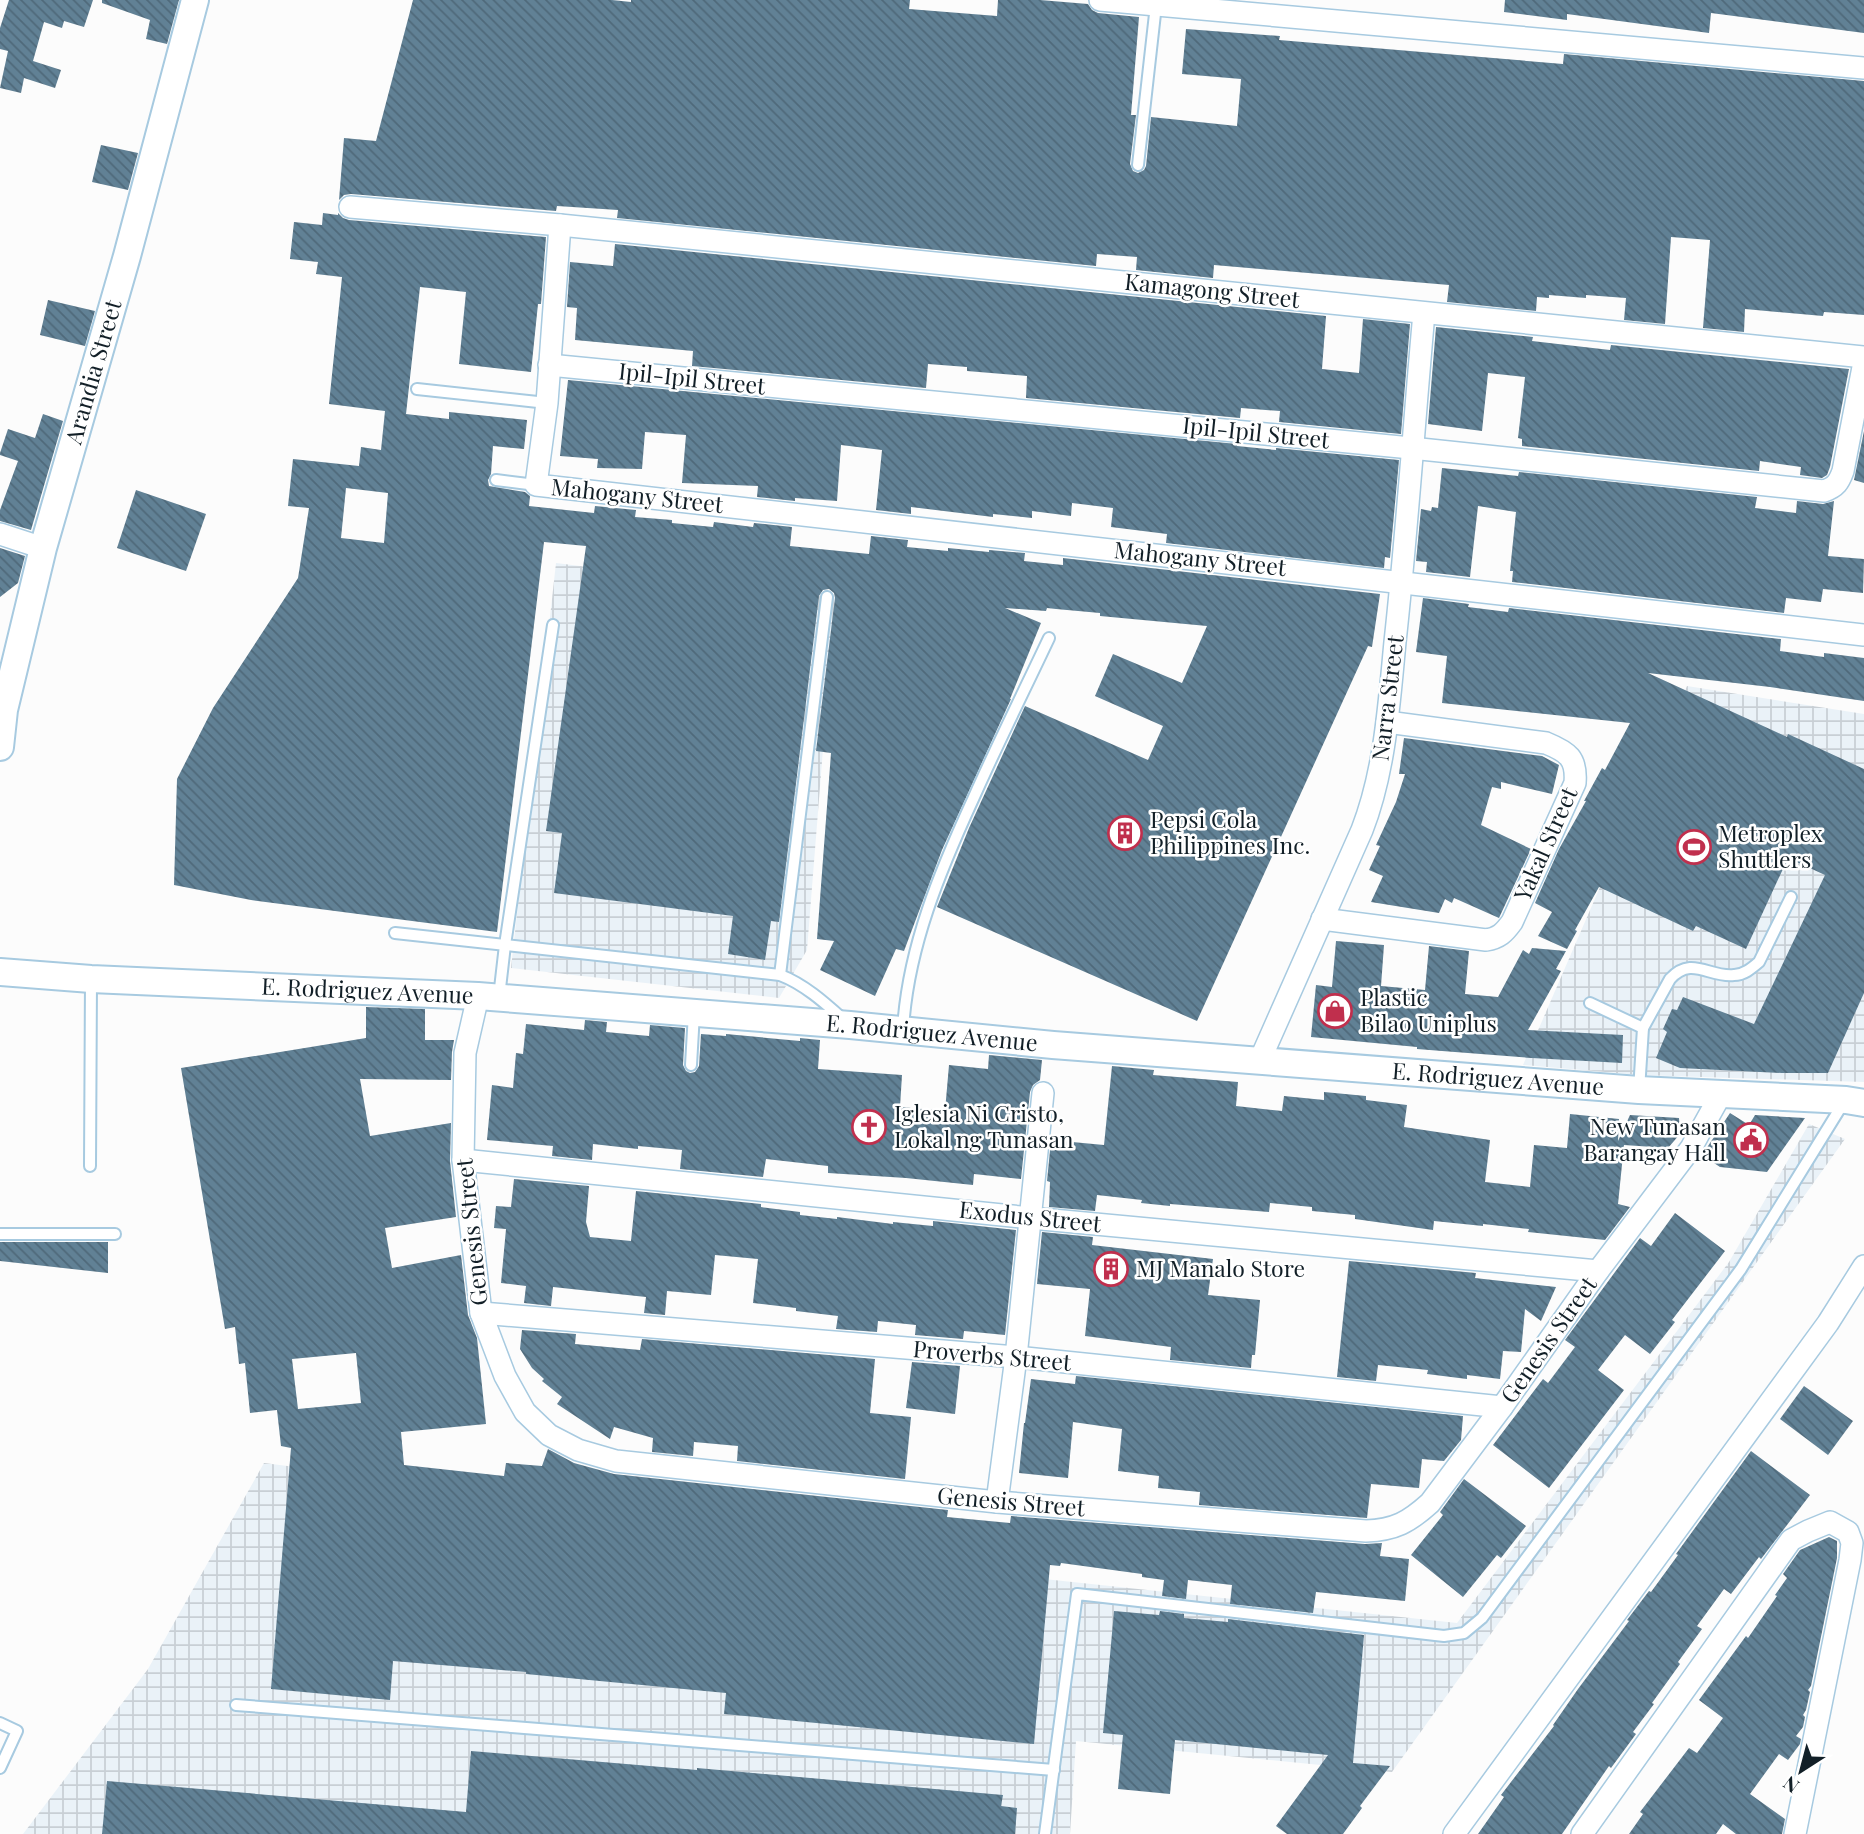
<svg xmlns="http://www.w3.org/2000/svg" width="1864" height="1834" font-family="'Playfair Display',serif">
<style>
.industrial{fill:url(#industrial-grid)}
.building{fill:url(#building-back-hatch);fill-rule:evenodd}
.lines{fill:none;stroke-linecap:round;stroke-linejoin:round}
.service-casing{stroke:#a7cae0;stroke-width:14}
.minor-casing{stroke:#a7cae0;stroke-width:24}
.tertiary-casing{stroke:#a7cae0;stroke-width:30}
.service{stroke:#fff;stroke-width:10}
.minor{stroke:#fff;stroke-width:21}
.tertiary{stroke:#fff;stroke-width:26}
.labels{text-anchor:middle;stroke-width:5;stroke-linejoin:round;paint-order:stroke}
.street-label{font-size:23px;fill:#121f27;stroke:#fff}
.poi-label{font-size:23px;fill:#121f27;stroke:#fff;text-anchor:start}
</style>
<defs>
<pattern id="industrial-grid" width="8" height="8" patternUnits="userSpaceOnUse" patternTransform="scale(1.75)"><rect width="8" height="8" fill="#eaf2f8"/><path d="M0 4h8M4 0v8" fill="none" stroke="#c8cfd5"/></pattern>
<pattern id="building-back-hatch" width="6" height="6" patternUnits="userSpaceOnUse" patternTransform="scale(1.75)"><rect width="6" height="6" fill="#618195"/><path d="M-1 5l2 2M0 0l6 6M5-1l2 2" fill="none" stroke="#4f697a"/></pattern>
</defs>
<rect width="100%" height="100%" fill="#fcfcfc"/>
<g class="industrial">
<path d="M556,563l279,35 -28,352 -28,48 -268,-30z"/>
<path d="M1687,686l177,28v368l-224,-7 -117,-10z"/>
<path d="M1809,1124l36,15 -453,633 -316,-31 -6,93h-1047l125,-165 116,-206 149,19 444,77 600,64 272,-361z"/>
</g>
<g class="building">
<path d="M9,0h84l-9,27 -20,-6 -2,7 -18,-6 -11,39 28,9 -6,18 -31,-10 -3,15 -21,-5 8,-37 -8,-2v-21z"/>
<path d="M102,0h77l-12,44 -21,-5 4,-19 -48,-17z"/>
<path d="M413,0h199l19,2v-2h279l-1,9 88,7 1,-16h42l48,4 4,6 6,3 41,4 -8,98h5l-6,49 3,7 5,2 6,-3 2,-4 5,-49 86,9 4,-47 -59,-5 4,-45 94,7 -1,4 284,24 1,-10 300,27v234l-40,-3 -1,4 -78,-7 -1,23 -41,-4 7,-88 -39,-3 -6,87 -41,-4 2,-22 -40,-3v3l-37,-3v3l-12,-1 -1,14 -89,-9 2,-17 -235,-20 -1,13 -77,-8 1,-13 -40,-3 -1,12 -479,-48 1,-8 -61,-4 -1,5 -205,-17 -7,1 -5,5 5,-62 32,3z"/>
<path d="M1505,0h359v33l-153,-20 -2,20 -142,-19v6l-63,-8z"/>
<path d="M101,145l37,8 -10,37 -36,-8z"/>
<path d="M323,213l15,2v-2l5,5 6,2 197,17 -5,67h-3l-7,68 -72,-8 7,-72 -46,-5 -14,127 43,5v-7l78,8 -3,29 -31,-3 -2,28 -3,6 1,6 36,6 5,4 -1,10 65,7 1,-7 41,4 -1,7 37,3v3l41,4 1,-5 39,5 1,-4 38,4 -2,19 79,8 2,-18 37,4 -1,7 41,4v-3l41,4v-2l36,3 -1,8 39,4v-7l317,36 -8,53 -4,-1 -171,375 -260,-114 32,-79 56,-122 123,54 15,-34 -68,-30 18,-42 69,29 25,-57 -107,-10v-3l-44,-4 -9,-1 -1,3 -41,-3 36,15 -31,76h1l-69,151 -38,101 -8,-2 -21,47 -55,-26 14,-29 -17,-2 14,-186 -15,-2 19,-153 -1,-5 -5,-4 -6,1 -4,6 -40,326 -8,-1 -6,39 -37,-6 5,-38 -179,-23 8,-60 -16,-2 40,-285 -42,-4 -47,390 -246,-32 -77,-15 3,-106 36,-71 85,-130 11,-70 -21,-2 5,-47 66,7 2,-19 20,3 4,-39 -56,-7 13,-127 -26,-3 2,-12 -28,-3 4,-37 28,3zM346,488l42,5 -4,50 -43,-5z"/>
<path d="M615,244l711,72 -4,53 37,4 4,-54 47,5 -9,110 -122,-12 1,-11 -39,-3 -1,10 -214,-20 1,-22 -60,-5v-4l-39,-3 -2,24 -234,-22 1,-15 -118,-11 2,-32 -10,-1 3,-45 43,4z"/>
<path d="M48,300l47,11 -10,35 -45,-11z"/>
<path d="M1436,327l97,10 -1,4 78,9 1,-5 238,24 -19,98 -3,8 -5,3 -22,-3 1,-8 -41,-6 -1,10 -237,-25v-7l-4,-1 7,-61 -37,-4 -6,58 -54,-7z"/>
<path d="M568,380l669,64v2l39,4v-2l123,12 -9,98 -5,-1 -1,11 -218,-25 1,-9 -56,-7 2,-19 -41,-5 -1,13 -39,-5v7l-39,-4v3l-82,-10v7l-35,-4 6,-60 -41,-5 -4,56 -42,-3v3l-38,-4 1,-11 -76,-3 4,-48 -41,-3 -3,37 -45,-1 1,-9 -38,-3z"/>
<path d="M43,414l20,7 -32,109 -31,-9v-11l18,-49 -18,-6v-2l8,-24 27,9z"/>
<path d="M1864,431v52l-10,-3z"/>
<path d="M1442,468l76,8 1,-4 238,25 -2,11 41,5 1,-12 26,3 11,-3 -6,55 36,3 -1,34 -40,-4 -2,13 -35,-4 -2,15 -272,-31 1,-11h-3l6,-59 -38,-6 -8,71 -44,-5 1,-10 -11,-1 5,-52 10,2 1,-4 6,1z"/>
<path d="M136,490l70,24 -20,57 -69,-23z"/>
<path d="M0,548l25,8 -7,27 -18,14z"/>
<path d="M1423,598l46,6 -1,3 40,5 1,-4 272,31 -1,12 44,6v-4l40,5v43l-94,-14 -122,-14 139,64 1,-3 76,35v224l-36,80h-46l-102,-5 -24,-10 11,-26 -4,-3 9,-20 5,1 6,-13 71,27 71,-149 -37,-17 -42,91 -50,-23 -3,5 -94,-44 -24,43 2,1 -10,18 -29,-13 14,-24 -17,-9 24,-54 27,-48h-2l18,-33 3,2 25,-47 -188,-20 5,-47 -31,-4z"/>
<path d="M1404,738l138,18 17,9 -7,29 -51,-12v7l-9,-2 -11,38 50,24 -32,69 -45,-20 -2,5 -7,-4 -6,14 -68,-11 12,-26 -14,-6 11,-24 -4,-1 20,-43 9,-28h-6z"/>
<path d="M1336,941l48,4 -3,41 44,4 4,-44 40,5 -4,43 33,3 25,-47 6,4 3,-6 34,3 -10,18 5,2 -33,59 95,5 -1,28 -90,-5 -90,-7 -25,-2v-2l-106,-10 5,-52 16,2z"/>
<path d="M366,1007l59,2v31h29l-2,12 -1,28 -91,-1 10,57 81,-13 -1,38 6,56 -71,11 7,40 69,-13 7,60 9,23 9,86 -85,8 3,33 100,11 2,-13 36,3 6,-17 26,14 40,11 334,36 -1,7 63,6 1,-7 354,28 17,-1 -2,13 29,3 -4,42 -89,-9 -3,21 -83,-9 2,-19 -44,-5 -2,19 -24,-3 2,-16 -22,-3v-3l-81,-11 -1,3 -10,-1 -16,179 -310,-30 2,-21 -200,-19v-2l-133,-11 -3,39 -119,-11 20,-241 -10,-2 -4,-36 -27,3 -5,-50 -6,1 -4,-37 -10,2 -44,-261 185,-30zM356,1353l5,50 -63,6 -6,-50z"/>
<path d="M585,1020l22,2 -1,10 43,4 1,-11 35,3 -2,37 3,6 4,2 5,-1 4,-6 2,-32 25,2v-2l74,7v-3l20,2 -2,29 84,6 -2,32 45,4 4,-46 39,4 1,-14 53,5 -2,20 -7,5 -3,7 -9,87 -47,-5 -1,11 -67,-7 -78,-5v-7l-62,-7 -3,18 -83,-8 2,-19 -44,-4v3l-45,-5 -1,16 -40,-4 1,-10 -66,-6 5,-55 21,3 3,-35 7,1 3,-30 58,6z"/>
<path d="M1112,1066l42,4 -1,5 85,7 -2,24 46,5 2,-15 40,4v-8l42,4v4l41,5 -3,22 86,13 -5,42 45,5 4,-42 33,3 3,-34 49,5 -1,22 12,-26 49,3 1,16 -12,14 -44,-3 -6,59 12,3 -25,33 -77,-8 1,-3 -46,-5v2l-49,-5 -1,9 -78,-11v-4l-43,-4v-4l-42,-4 -1,9 -99,-8v2l-29,-3 1,-3 -45,-5 -2,16 -46,-4 1,-25 -3,-1 4,-41 53,5z"/>
<path d="M1730,1113l19,12 6,-10 50,3 -38,54 -47,-5 -18,-12z"/>
<path d="M514,1179l75,7 -3,36 4,15 41,4 5,-50 125,13v3l39,5v3l37,4v-2l56,7v-2l40,4v-5l83,9 -11,105 -41,-4 -1,8 -48,-4 1,-10 -38,-4 -1,11 -41,-3 2,-13 -42,-5v-3l-43,-5 5,-44 -43,-4 -4,40 -44,-4 -2,24 -21,-2 2,-16 -93,-10 -2,19 -27,-3 2,-17 -25,-3 5,-54 -12,-1 2,-22 15,1z"/>
<path d="M1675,1213l50,38 -53,69 3,2 -25,32 -25,-19 -27,35 26,20 -75,98 -56,-43 50,-66 5,4 27,-36 -10,-7 75,-102 11,8z"/>
<path d="M1042,1232l51,5 -1,8 121,14 -5,36 52,5 -5,55h-3l-1,13 -81,-8 1,-13 -86,-11 5,-47 -53,-5z"/>
<path d="M0,1242h108v31l-108,-12z"/>
<path d="M1349,1261l127,12 -1,5 81,9 -15,34 -16,-12 -4,43 -18,-1 -3,28 -33,-4v4l-40,-5 1,-4 -50,-5 -2,16 -39,-4z"/>
<path d="M522,1330l54,4 -1,10 65,6 2,-11 233,20 -5,54 41,4 -6,62 -168,-18 1,-15 -44,-4 -1,14 -41,-4 1,-14 -39,-11 -4,12 -53,-35 5,-7 -20,-16 2,-2 -12,-11 -12,-19z"/>
<path d="M912,1362l48,4 -5,48 -49,-6z"/>
<path d="M1076,1376l387,40 -2,24 -17,21 -22,-2 -3,29 -48,-4 -4,34 -168,-13 1,-13 -42,-4 1,-12 -41,-5 4,-42 -49,-7 -5,56 -49,-5 5,-50h1l6,-44 44,5z"/>
<path d="M1804,1386l49,35 -25,34 -48,-36z"/>
<path d="M1751,1451l59,44 -49,64 -2,-2 -28,37 -7,-5 -27,37 5,3 -24,33 2,2 -28,39 2,1 -21,28 3,2 -25,34 -2,-2 -47,68h-84l26,-37 -3,-2 53,-69 -1,-1 25,-36 51,-68 -2,-1 22,-29 2,1 27,-37 -2,-1z"/>
<path d="M1464,1479l62,47 -25,32 -4,-3 -34,42 -52,-42 32,-40 -3,-3z"/>
<path d="M1829,1537l8,4v17l-26,128 -3,4 2,2 -4,18 -3,5 2,2 -2,10 -7,9 5,3 -1,5 -12,16 -9,-6 -29,40 35,25 -3,15h-46l-13,-10 -7,10h-87l14,-20 -3,-2 49,-64 8,5 26,-35 -24,-18 47,-64 2,2 29,-42 -2,-1 12,-17 -4,-4 17,-24z"/>
<path d="M1114,1611l45,4 1,-4 24,3v4l44,4v-3l136,16 -11,128 37,3 -30,40 2,2 -19,26h-56l-11,-8 52,-71 -153,-15 -5,54 -52,-5 5,-54 -20,-2z"/>
<path d="M471,1751l226,19v-2l306,27 -2,11 16,2 -2,26h-913l5,-53 359,31z"/>
</g>
<g class="lines">
<g class="service-casing">
<g id="service">
<path d="M1138,165l18,-160"/>
<path d="M417,389l130,14"/>
<path d="M496,480l40,5"/>
<path d="M395,933l385,42c24,9 45,28 64,45"/>
<path d="M780,975l47,-378"/>
<path d="M499,997l6,-52 48,-320"/>
<path d="M1590,1003l53,25"/>
<path d="M903,1029c5,-82 37,-158 71,-232 24,-54 50,-106 75,-159"/>
<path d="M691,1065l3,-52"/>
<path d="M1639,1090l4,-62 27,-49c22,-24 39,-1 64,-4 10,0 18,-7 25,-13l32,-65"/>
<path d="M90,1166l1,-186"/>
<path d="M0,1234h115"/>
<path d="M236,1705l818,65"/>
<path d="M0,1723l17,8 -17,37"/>
<path d="M1045,1834l32,-240 367,42 20,-3 18,-15 259,-349 103,-167"/>
</g>
</g>
<g class="minor-casing">
<g id="minor">
<path d="M1100,0l764,68"/>
<path d="M350,207l210,18 1304,132"/>
<path d="M560,225l-13,178 -11,82 1328,150"/>
<path d="M549,365l862,83 413,43c12,-4 15,-9 19,-20l21,-109"/>
<path d="M0,534l43,14"/>
<path d="M1322,919l164,21c13,-2 18,-7 26,-18l63,-139c2,-25 -7,-31 -29,-40l-159,-21"/>
<path d="M478,996l-13,57 -2,107 18,153 24,63 20,36 24,23 29,15 38,11 381,41 369,29c29,-1 43,-9 64,-28l72,-96 96,-136 93,-123 30,-54"/>
<path d="M1260,1060l102,-230c23,-59 27,-125 33,-188 12,-109 19,-219 29,-329"/>
<path d="M463,1160l568,58 567,53"/>
<path d="M481,1313l535,44 486,50"/>
<path d="M997,1502l19,-145 27,-264"/>
<path d="M1454,1834l374,-511 36,-57"/>
<path d="M1582,1834l209,-294 17,-9 22,-9 18,10 4,11 -2,17 -55,274"/>
</g>
</g>
<g class="tertiary-casing">
<g id="tertiary">
<path id="s1" d="M0,747l4,-37 39,-162 84,-292 68,-256"/>
<path id="s2" d="M0,972l91,7 387,17 372,29 203,20 586,45 207,10 18,3"/>
</g>
</g>
<use href="#service" class="service"/>
<use href="#minor" class="minor"/>
<use href="#tertiary" class="tertiary"/>
</g>
<defs>
<g id="building-ring" transform="scale(1.75)"><circle r="9.5" fill="#fff" stroke="#c02f4d" stroke-width="1.5"/><path d="M-4-6H4V6H1V3H-1V6H-4ZM-2.5-4.3h1.7v1.8h-1.7ZM.8-4.3h1.7v1.8H.8ZM-2.5-1h1.7V.8h-1.7ZM.8-1h1.7V.8H.8Z" fill="#c02f4d"/></g>
<g id="stadium-ring" transform="scale(1.75)"><circle r="9.5" fill="#fff" stroke="#c02f4d" stroke-width="1.5"/><path d="M0-5a6.5 5 0 1 0 0 10a6.5 5 0 1 0 0-10ZM-3.5-1.8h7v3.6h-7Z" fill="#c02f4d"/></g>
<g id="shop-ring" transform="scale(1.75)"><circle r="9.5" fill="#fff" stroke="#c02f4d" stroke-width="1.5"/><path d="M-5-2.5h2.3a2.7 3.5 0 0 1 5.4 0H5L5.5 6h-11ZM-1.5-2.5h3a1.5 2.3 0 0 0-3 0Z" fill="#c02f4d"/></g>
<g id="church-ring" transform="scale(1.75)"><circle r="9.5" fill="#fff" stroke="#c02f4d" stroke-width="1.5"/><path d="M-1.2-6h2.4v3.5h3.3v2.4h-3.3V6h-2.4V-.1h-3.3v-2.4h3.3Z" fill="#c02f4d"/></g>
<g id="civic-ring" transform="scale(1.75)"><circle r="9.5" fill="#fff" stroke="#c02f4d" stroke-width="1.5"/><path d="M-.6-6.5H3V-4.5H.6V-3L4-1V1h2V6H-6V1h2V-1L-.6-3ZM-1.2 2.5V6h2.4V2.5Z" fill="#c02f4d"/></g>
</defs>
<g fill-rule="evenodd">
<use href="#building-ring" x="1125" y="833"/>
<use href="#stadium-ring" x="1694" y="847"/>
<use href="#shop-ring" x="1335" y="1011"/>
<use href="#church-ring" x="869" y="1127"/>
<use href="#civic-ring" x="1751" y="1140"/>
<use href="#building-ring" x="1111" y="1269"/>
</g>
<g class="labels">
<g class="street-label">
<text transform="translate(1212 291) rotate(6)" y="8">Kamagong Street</text>
<text dy="8" stroke="none"><textPath href="#s1" startOffset="387">Arandia Street</textPath></text>
<text transform="translate(692 379) rotate(6)" y="8">Ipil-Ipil Street</text>
<text transform="translate(1256 433) rotate(6)" y="8">Ipil-Ipil Street</text>
<text transform="translate(637 496) rotate(6)" y="8">Mahogany Street</text>
<text transform="translate(1200 559) rotate(6)" y="8">Mahogany Street</text>
<text transform="translate(1388 698) rotate(-83)" y="8">Narra Street</text>
<text transform="translate(1546 844) rotate(-66)" y="8">Yakal Street</text>
<text dy="8" stroke="none"><textPath href="#s2" startOffset="368">E. Rodriguez Avenue</textPath></text>
<text dy="8" stroke="none"><textPath href="#s2" startOffset="934">E. Rodriguez Avenue</textPath></text>
<text dy="8" stroke="none"><textPath href="#s2" startOffset="1502">E. Rodriguez Avenue</textPath></text>
<text transform="translate(1030 1217) rotate(6)" y="8">Exodus Street</text>
<text transform="translate(472 1232) rotate(-96)" y="8">Genesis Street</text>
<text transform="translate(1549 1340) rotate(-55)" y="8">Genesis Street</text>
<text transform="translate(992 1356) rotate(5)" y="8">Proverbs Street</text>
<text transform="translate(1011 1502) rotate(5)" y="8">Genesis Street</text>
</g>
<g class="poi-label">
<text x="1150" y="828">Pepsi Cola<tspan x="1150" dy="26">Philippines Inc.</tspan></text>
<text x="1718" y="842">Metroplex<tspan x="1718" dy="26">Shuttlers</tspan></text>
<text x="1360" y="1006">Plastic<tspan x="1360" dy="26">Bilao Uniplus</tspan></text>
<text x="894" y="1122">Iglesia Ni Cristo,<tspan x="894" dy="26">Lokal ng Tunasan</tspan></text>
<text x="1726" y="1135" text-anchor="end">New Tunasan<tspan x="1726" dy="26">Barangay Hall</tspan></text>
<text x="1136" y="1277">MJ Manalo Store</text>
</g>
</g>
<g transform="translate(1801 1771) rotate(216)" stroke="#ffffff" stroke-width="5" paint-order="stroke">
<path d="M0-5L12 26L0 18L-12 26Z" fill="#121f27"/>
<text y="-10" font-size="19" font-weight="bold" text-anchor="middle" fill="#121f27">N</text>
</g>
</svg>
